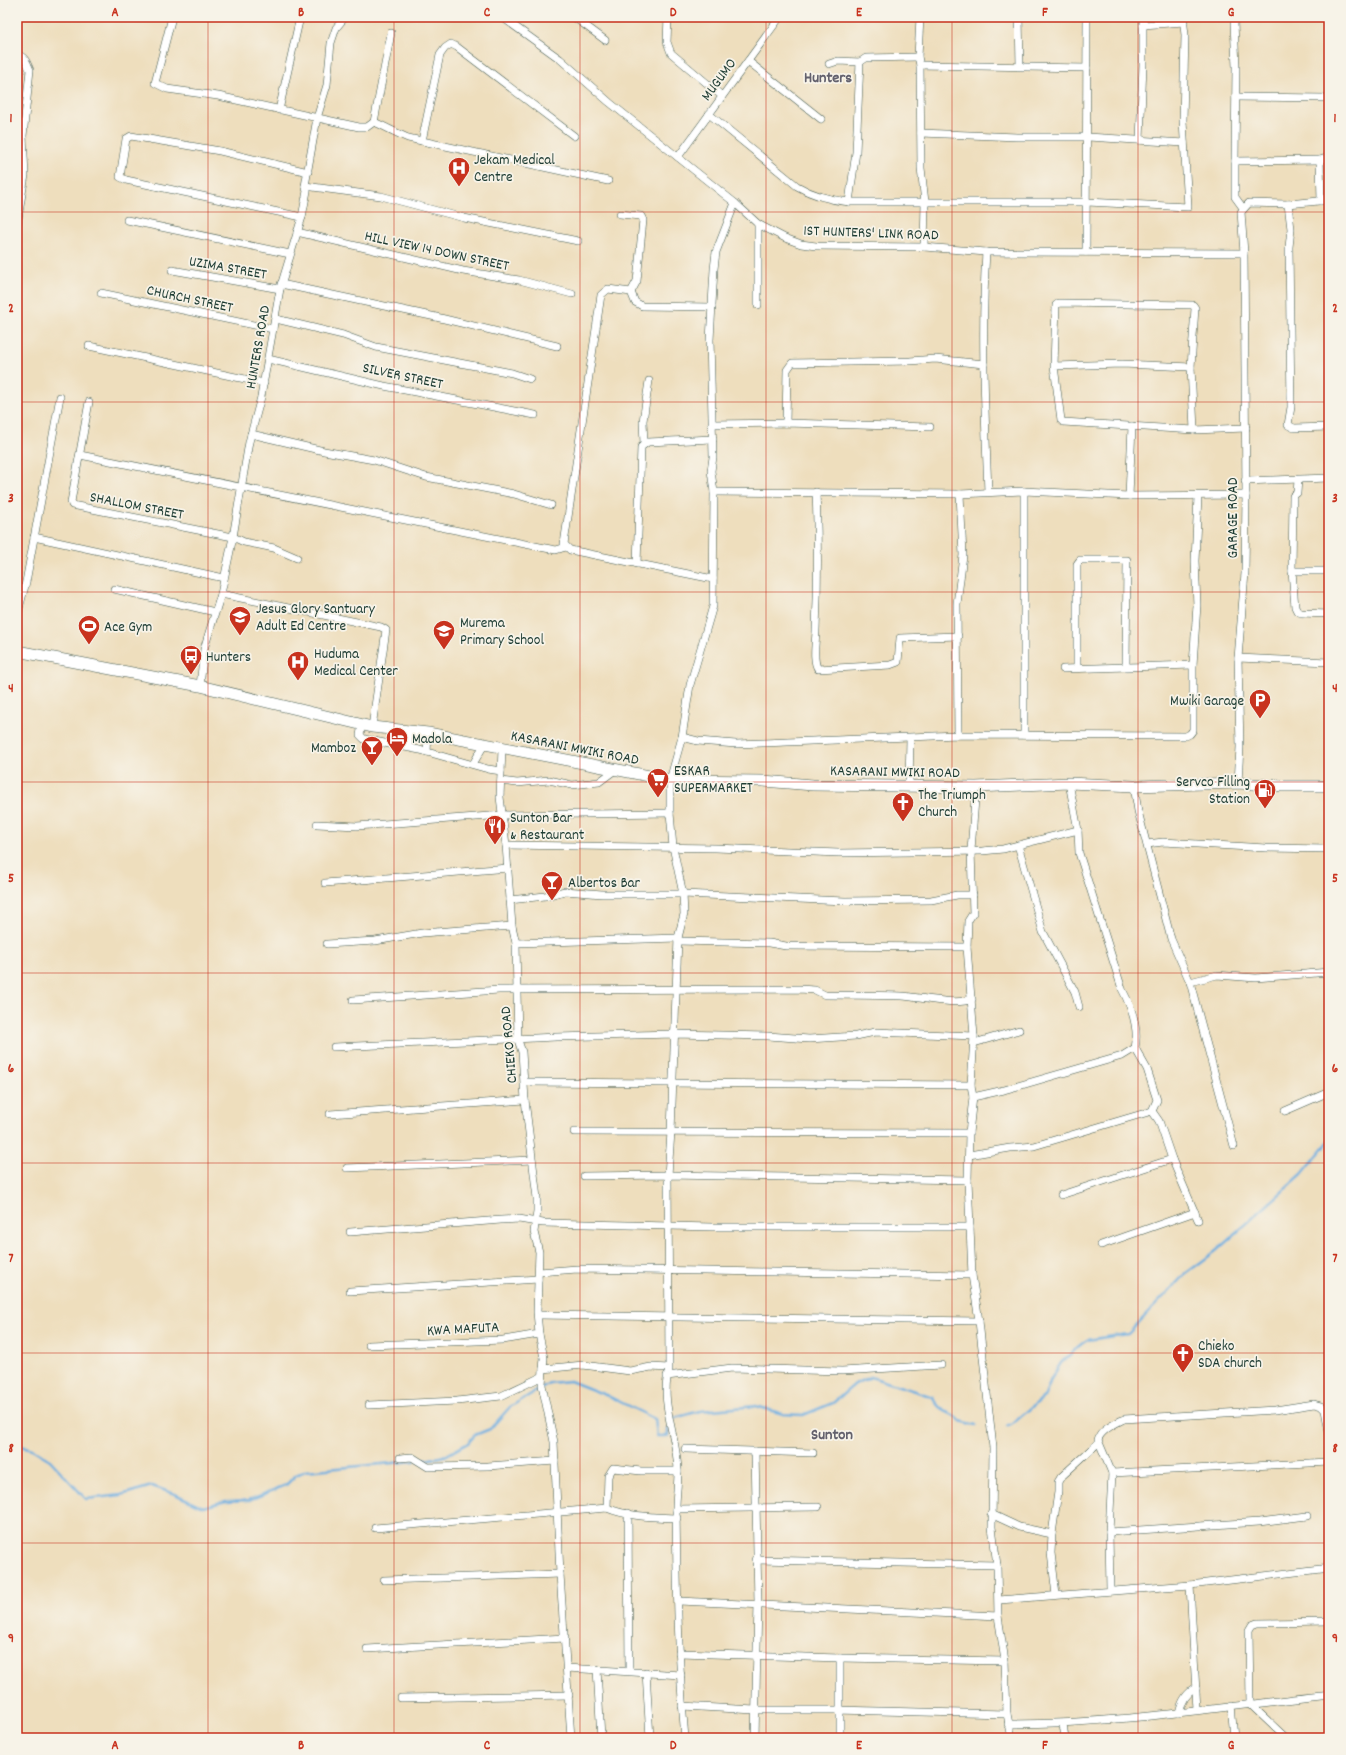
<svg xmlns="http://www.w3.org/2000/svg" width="1346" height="1755" font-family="Dekko,sans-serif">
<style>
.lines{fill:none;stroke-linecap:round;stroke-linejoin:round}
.stream{stroke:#6cade0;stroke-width:2.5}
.minor-casing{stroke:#3e5549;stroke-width:8}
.secondary-casing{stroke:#3e5549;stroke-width:12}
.minor{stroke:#fff;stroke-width:7}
.secondary{stroke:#fff;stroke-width:11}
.grid{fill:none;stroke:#c8321e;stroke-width:1;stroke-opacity:0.55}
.labels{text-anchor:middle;stroke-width:3.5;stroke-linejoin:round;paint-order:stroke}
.street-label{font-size:15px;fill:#1f3d34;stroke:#f7f3e8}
.poi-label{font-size:15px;fill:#1f3d34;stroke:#f7f3e8;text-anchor:start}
.neighbourhood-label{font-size:16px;font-weight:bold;fill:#63616d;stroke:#f7f3e8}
.neatline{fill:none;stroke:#c8321e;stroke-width:1.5}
.grid-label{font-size:13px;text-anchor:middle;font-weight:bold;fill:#c8321e}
</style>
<rect width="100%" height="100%" fill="#f7f3e8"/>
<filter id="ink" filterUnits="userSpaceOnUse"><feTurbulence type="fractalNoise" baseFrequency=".025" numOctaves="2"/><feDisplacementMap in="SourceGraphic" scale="8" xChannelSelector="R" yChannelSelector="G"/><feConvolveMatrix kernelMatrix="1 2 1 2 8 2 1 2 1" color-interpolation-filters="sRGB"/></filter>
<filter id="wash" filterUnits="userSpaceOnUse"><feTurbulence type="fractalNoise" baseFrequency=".012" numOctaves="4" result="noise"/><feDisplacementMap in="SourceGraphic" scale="16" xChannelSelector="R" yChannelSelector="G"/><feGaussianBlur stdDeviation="0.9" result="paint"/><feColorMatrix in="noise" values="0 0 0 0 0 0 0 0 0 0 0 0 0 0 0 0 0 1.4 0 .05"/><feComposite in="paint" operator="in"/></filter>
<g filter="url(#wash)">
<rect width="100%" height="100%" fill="#eedebd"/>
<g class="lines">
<g class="stream">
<path d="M671,1419l29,-8 56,-5 27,8 20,1 30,-12 22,-19 16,-7 62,20c8,19 20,13 27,24l16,4"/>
<path d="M1007,1425h4l34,-29 6,-17 10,-16 18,-17 8,-6 41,-6 57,-60 31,-23 86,-77 27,-33"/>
<path d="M17,1445l15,4 18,11 36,39 35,-4 31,-9 23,8 28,13 23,-6 23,-1 37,-15 10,-10 9,-4 110,-10"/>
<path d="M420,1461l25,-5 23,-13 7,-8 15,-6 20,-22 39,-24 21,-2 38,15 47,23 2,17h11v-8"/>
</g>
</g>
</g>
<g filter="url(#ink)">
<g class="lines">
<g class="minor-casing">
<g id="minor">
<path d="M172,17l-17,66 12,6 51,7 141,31h8l7,-5c8,3 24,12 34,16l200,43"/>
<path d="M502,17l58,42 49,43 126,101 23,21 27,14 16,6 15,2 108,1 62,5 258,1"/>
<path d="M574,17l31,23"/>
<path d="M668,17l-1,25 4,11 51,43"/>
<path d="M920,17l-2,40 2,8 1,103 4,34 -1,45"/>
<path d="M1019,17l1,49"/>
<path d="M1237,17l-3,6 2,44 -1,94 85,-1"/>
<path d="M1143,25l41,-3"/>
<path d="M17,55c8,1 10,8 13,15l-7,66 2,39 -8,50"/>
<path d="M748,61l73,58"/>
<path d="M829,64l9,-3 22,1"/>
<path d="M920,65l167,3"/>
<path d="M1236,97l89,1"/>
<path d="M279,110l21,-93"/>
<path d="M709,114l88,72c17,10 32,14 52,16h238l101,5 -5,-86 2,-86 -2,-18"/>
<path d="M374,122l17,-89"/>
<path d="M921,133l96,4h71l96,6"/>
<path d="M1140,140l3,-75v-48"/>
<path d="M422,141l18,-86 5,-7 6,-4 6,3 117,89"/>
<path d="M678,157l102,-140"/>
<path d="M1235,161v36l8,11"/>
<path d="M305,186l76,10 83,22 114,23"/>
<path d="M1321,201l-1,-41 9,-3"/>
<path d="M849,202l7,-50 4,-90 6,-4 52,-1"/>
<path d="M1288,204l3,25 -2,18 2,160 -3,18 6,3 35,-1"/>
<path d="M620,214l21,2 2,4 -6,61 -6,11"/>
<path d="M302,217l-176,-37 -6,-3 6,-38 5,-3 89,15 88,21"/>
<path d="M127,220l163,34"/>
<path d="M297,232l166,39 56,9 53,14"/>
<path d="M986,252c-5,79 -1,160 2,240"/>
<path d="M1086,252l1,-235"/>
<path d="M172,270l108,19"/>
<path d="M281,284l155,33 121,29"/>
<path d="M101,293l172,36"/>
<path d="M758,305v-81"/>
<path d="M712,307l-70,-1 -7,-4 -4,-10 -23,-3 -7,6 -37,249 6,6 143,29"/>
<path d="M276,319l67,16 33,12 136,26 18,6"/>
<path d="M89,346l175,37"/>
<path d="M268,359l116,27 151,29"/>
<path d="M1054,366l68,-2 69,3 4,-59 -2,-3 -134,-2 -3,2 -2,61 7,54 2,2 131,8 52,-2"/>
<path d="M1191,367l3,63"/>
<path d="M89,402l-18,100 1,3 161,32 11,5 30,6 23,10"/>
<path d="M786,423l1,-53 5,-7 118,-2 25,-2 49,5"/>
<path d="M712,424l74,-1 144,4"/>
<path d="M251,434l73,17 50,9 52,17 88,17 37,11"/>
<path d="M644,444l-1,-23 6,-40"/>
<path d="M80,455l465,93 11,2 10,-3"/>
<path d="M1298,480l-1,13 -4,3 -1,75 3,36 2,4 4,2 28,1"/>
<path d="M1245,481l84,-3"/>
<path d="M714,492l246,2 64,-3 105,5 117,-1"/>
<path d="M816,492c2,46 2,92 0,138 0,10 -4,31 2,39l72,-4 8,-3 2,-24 58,-2"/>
<path d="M1129,496l3,-70"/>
<path d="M34,537l190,41"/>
<path d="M637,564l4,-117 7,-5 65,-3"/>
<path d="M1292,571h37"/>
<path d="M114,589l101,23"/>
<path d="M221,594l160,33 5,3 -14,97"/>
<path d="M17,616l9,-34 34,-185"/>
<path d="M1238,658l91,4"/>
<path d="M1077,668v-104l3,-4h47l-1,106"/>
<path d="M1063,669l130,-4"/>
<path d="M200,686l4,-37 17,-55 12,-57 16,-95 12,-45 19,-108 22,-72 5,-26 -2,-5 12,-68 10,-33 4,-42 5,-15 9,-11"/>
<path d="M362,725l-2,10 4,4 56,11 68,19 13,2"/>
<path d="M958,735l-1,-131 6,-49 -3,-61"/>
<path d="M1024,735v-244"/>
<path d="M682,737l16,4 38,3 222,-9 228,1 4,-2 3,-4v-65l4,-60 -2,-44 3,-65"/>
<path d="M408,747l2,-16"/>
<path d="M427,752l1,-19"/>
<path d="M473,764l11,-19"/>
<path d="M501,781l16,2 32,-3 23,5 27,-3 16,-12"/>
<path d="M1238,783l2,-36 -2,-89 7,-85 1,-78 -2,-242 -3,-41 8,-9 39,1 41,-4"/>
<path d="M909,786l1,-48"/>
<path d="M1134,786l4,25 33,128 19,43 44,164"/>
<path d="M976,787l-5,63 2,63 -5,8 -1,26 7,89 -3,49 2,12 -4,36 -1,47 2,47 2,48 7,46 14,127 -1,79 5,38 1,51 7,45 2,53 5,24"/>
<path d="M317,824l40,2 146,-11 167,-2"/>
<path d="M1147,844l16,-2 103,6 63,1"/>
<path d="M506,845l210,3 123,5 143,-2 21,-2 75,-19"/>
<path d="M1018,845l25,87 32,60 4,15"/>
<path d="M325,883l183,-15"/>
<path d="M510,900l35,-4 20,-5 37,3h81l162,7 86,-1 26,-5h16"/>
<path d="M678,941l91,2 17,3 181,1"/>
<path d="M516,943l162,-5"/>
<path d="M327,944l48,-3 47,-8 90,-7"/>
<path d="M1190,982l27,-7 39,3 73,-6"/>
<path d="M353,1000l146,-10 300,-1 16,1 10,5c26,0 51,0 77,1 18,1 54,10 70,3"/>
<path d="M974,1043l45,-13"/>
<path d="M334,1047l222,-10 118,-3 94,2 41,3 47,-3 19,-4 99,4"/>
<path d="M1135,1048l12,21 10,31 -5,11"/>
<path d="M525,1082l446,3"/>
<path d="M973,1097l31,-7 118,-34 13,-8c4,-19 -4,-42 -13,-59l-43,-136 -1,-23 -9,-47"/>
<path d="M1285,1111l44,-19"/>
<path d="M330,1114l195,-14"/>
<path d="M574,1132l395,1"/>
<path d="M969,1155l41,-7 24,-2 118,-35 7,10 13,38 26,61"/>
<path d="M347,1168l185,-8"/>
<path d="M584,1176l84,-1 300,5"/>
<path d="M1061,1195l111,-36"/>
<path d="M350,1232l151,-12 18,-1 24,4 169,4h258"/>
<path d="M1101,1245l94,-33"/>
<path d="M539,1272l38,-3 395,6"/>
<path d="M350,1291l188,-12"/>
<path d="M538,1315l441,6"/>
<path d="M539,1334l5,24 -1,11 40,-4 47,6 21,-4 17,1"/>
<path d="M369,1345l134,-5 36,-6 -2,-22 2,-60 -5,-20 3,-20v-14l-12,-98 -3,-48 -4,-12 -2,-97 -4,-17 -6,-81 -6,-48 2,-48"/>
<path d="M543,1369l-1,16 12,57 6,132 11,164"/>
<path d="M667,1376l65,-8 110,3 99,-6"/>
<path d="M369,1405l88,-4 44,-5 40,-19"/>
<path d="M685,1449l128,4"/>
<path d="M400,1458l12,-1 16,10 60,-1 67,-5"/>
<path d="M1112,1473l217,-11"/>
<path d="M607,1508l1,-32 5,-8 28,3h37"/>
<path d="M676,1509l142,-2"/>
<path d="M628,1513l1,158"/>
<path d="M991,1514l28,13 33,7"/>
<path d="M375,1528l232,-20c21,9 47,9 70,10"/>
<path d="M1109,1532l150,-10 48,-6"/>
<path d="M756,1560l241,5"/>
<path d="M384,1580l176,-6"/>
<path d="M1190,1585l7,125"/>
<path d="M1110,1591l-1,-59 3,-59 -14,-33c2,-10 18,-17 26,-21l151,-9 39,-6 7,2 4,4 4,22"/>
<path d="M1056,1595l-5,-42 1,-19 6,-42v-10l3,-5 37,-34"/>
<path d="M999,1600l191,-15 139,-17"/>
<path d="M679,1601l319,15"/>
<path d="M367,1649l198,-11"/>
<path d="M679,1653l161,5 165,3"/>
<path d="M567,1668l114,7"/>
<path d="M597,1669l4,69"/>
<path d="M646,1672l4,66"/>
<path d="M401,1698l168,-3"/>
<path d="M682,1706l73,4h80l172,4"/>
<path d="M1231,1706l3,32"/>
<path d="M1179,1713c2,-10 7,-20 17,-25"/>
<path d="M1008,1724c108,0 214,-17 321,-29"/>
<path d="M1063,1724l2,14"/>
<path d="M685,1738c-7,-76 -8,-153 -9,-230 0,-12 2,-24 2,-36 0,-32 -19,-70 -9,-102l-1,-195 3,-43 7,-194 6,-24 -1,-20 -10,-47 -3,-34v-33l12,-43 8,-52 23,-79 1,-114 -3,-21 2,-14 -3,-117 4,-71 2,-17 19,-49"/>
<path d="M755,1738l3,-135 -3,-152"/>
<path d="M840,1738v-80"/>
<path d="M1286,1738l-36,-34 -1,-74 3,-5 5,-2 72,-1"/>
</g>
</g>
<g class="secondary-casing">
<path id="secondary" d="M17,651l183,35 172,41 56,6 242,47 93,1 50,4 163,2 93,-4 65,3 104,-3 44,3h47"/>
</g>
<use href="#minor" class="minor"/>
<use href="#secondary" class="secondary"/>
</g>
</g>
<path class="grid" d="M208,17v1721M394,17v1721M580,17v1721M766,17v1721M952,17v1721M1138,17v1721M17,212h1312M17,402h1312M17,592h1312M17,782h1312M17,973h1312M17,1163h1312M17,1353h1312M17,1543h1312"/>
<defs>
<g id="hospital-pin" transform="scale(1.15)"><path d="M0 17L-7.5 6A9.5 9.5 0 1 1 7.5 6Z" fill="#c8321e" stroke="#f7f3e8"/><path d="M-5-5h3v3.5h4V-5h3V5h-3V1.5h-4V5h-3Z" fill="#fff"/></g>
<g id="school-pin" transform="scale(1.15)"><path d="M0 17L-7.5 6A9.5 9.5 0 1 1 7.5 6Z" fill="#c8321e" stroke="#f7f3e8"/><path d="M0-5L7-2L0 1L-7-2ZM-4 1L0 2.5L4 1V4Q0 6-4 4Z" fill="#fff"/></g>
<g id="stadium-pin" transform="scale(1.15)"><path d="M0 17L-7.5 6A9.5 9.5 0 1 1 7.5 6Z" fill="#c8321e" stroke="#f7f3e8"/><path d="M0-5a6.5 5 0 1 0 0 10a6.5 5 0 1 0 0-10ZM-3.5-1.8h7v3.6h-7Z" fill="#fff"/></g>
<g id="bus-pin" transform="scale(1.15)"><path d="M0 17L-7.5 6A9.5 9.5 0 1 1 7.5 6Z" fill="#c8321e" stroke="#f7f3e8"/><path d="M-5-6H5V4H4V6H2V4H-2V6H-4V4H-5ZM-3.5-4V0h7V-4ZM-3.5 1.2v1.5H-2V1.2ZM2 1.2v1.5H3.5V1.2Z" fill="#fff"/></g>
<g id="parking-pin" transform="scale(1.15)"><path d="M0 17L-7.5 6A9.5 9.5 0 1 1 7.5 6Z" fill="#c8321e" stroke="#f7f3e8"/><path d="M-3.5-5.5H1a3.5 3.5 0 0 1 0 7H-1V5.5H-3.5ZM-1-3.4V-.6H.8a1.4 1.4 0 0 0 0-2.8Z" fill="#fff"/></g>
<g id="hotel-pin" transform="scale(1.15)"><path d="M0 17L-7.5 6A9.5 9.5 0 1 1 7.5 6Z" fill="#c8321e" stroke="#f7f3e8"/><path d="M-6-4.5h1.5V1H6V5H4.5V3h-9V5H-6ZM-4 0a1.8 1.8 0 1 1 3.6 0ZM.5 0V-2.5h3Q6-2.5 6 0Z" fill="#fff"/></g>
<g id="bar-pin" transform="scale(1.15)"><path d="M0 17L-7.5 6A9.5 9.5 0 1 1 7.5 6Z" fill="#c8321e" stroke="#f7f3e8"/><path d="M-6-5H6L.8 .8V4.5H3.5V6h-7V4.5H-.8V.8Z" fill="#fff"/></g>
<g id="supermarket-pin" transform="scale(1.15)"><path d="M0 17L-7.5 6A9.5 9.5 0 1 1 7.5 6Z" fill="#c8321e" stroke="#f7f3e8"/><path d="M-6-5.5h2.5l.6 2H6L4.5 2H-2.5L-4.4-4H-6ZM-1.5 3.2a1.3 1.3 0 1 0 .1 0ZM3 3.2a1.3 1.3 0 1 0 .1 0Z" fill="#fff"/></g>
<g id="fuel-pin" transform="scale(1.15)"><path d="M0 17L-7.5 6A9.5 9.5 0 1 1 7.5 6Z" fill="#c8321e" stroke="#f7f3e8"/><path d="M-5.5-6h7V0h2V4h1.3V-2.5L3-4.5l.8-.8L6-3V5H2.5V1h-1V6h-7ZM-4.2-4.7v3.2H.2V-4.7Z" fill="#fff"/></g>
<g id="church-pin" transform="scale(1.15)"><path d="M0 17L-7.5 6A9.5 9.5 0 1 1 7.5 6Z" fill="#c8321e" stroke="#f7f3e8"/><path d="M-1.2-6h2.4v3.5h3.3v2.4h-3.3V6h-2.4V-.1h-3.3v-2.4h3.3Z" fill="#fff"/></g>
<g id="restaurant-pin" transform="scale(1.15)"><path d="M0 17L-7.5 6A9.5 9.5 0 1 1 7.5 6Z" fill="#c8321e" stroke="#f7f3e8"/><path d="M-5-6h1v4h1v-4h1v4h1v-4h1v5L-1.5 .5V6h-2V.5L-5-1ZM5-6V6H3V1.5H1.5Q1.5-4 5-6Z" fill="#fff"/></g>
</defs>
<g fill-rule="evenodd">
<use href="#hospital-pin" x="459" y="168"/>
<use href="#school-pin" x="240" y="617"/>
<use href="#stadium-pin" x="89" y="626"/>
<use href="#school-pin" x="444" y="631"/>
<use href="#bus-pin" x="191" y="656"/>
<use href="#hospital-pin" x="298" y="662"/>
<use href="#parking-pin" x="1260" y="700"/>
<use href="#hotel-pin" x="397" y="738"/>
<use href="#bar-pin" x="372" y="747"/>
<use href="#supermarket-pin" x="658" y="779"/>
<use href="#fuel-pin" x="1265" y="790"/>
<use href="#church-pin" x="903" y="803"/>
<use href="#restaurant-pin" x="495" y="826"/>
<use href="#bar-pin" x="552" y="882"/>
<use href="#church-pin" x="1183" y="1354"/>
</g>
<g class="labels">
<g class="street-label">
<text transform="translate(718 79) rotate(-54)" y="5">MUGUMO</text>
<text transform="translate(871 232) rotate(2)" y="5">1ST HUNTERS' LINK ROAD</text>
<text transform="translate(437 250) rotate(12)" y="5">HILL VIEW 14 DOWN STREET</text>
<text transform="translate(228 267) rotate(10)" y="5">UZIMA STREET</text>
<text transform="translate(190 298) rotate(12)" y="5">CHURCH STREET</text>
<text transform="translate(257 347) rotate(-80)" y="5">HUNTERS ROAD</text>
<text transform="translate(403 375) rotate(12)" y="5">SILVER STREET</text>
<text transform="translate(137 505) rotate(11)" y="5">SHALLOM STREET</text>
<text transform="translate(1232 518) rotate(-90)" y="5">GARAGE ROAD</text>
<text transform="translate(575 747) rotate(11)" y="5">KASARANI MWIKI ROAD</text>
<text transform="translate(895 771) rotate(1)" y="5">KASARANI MWIKI ROAD</text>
<text transform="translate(508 1045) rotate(-95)" y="5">CHIEKO ROAD</text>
<text transform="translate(463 1328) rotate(-3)" y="5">KWA MAFUTA</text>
</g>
<g class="poi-label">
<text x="474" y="164">Jekam Medical<tspan x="474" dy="17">Centre</tspan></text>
<text x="256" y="613">Jesus Glory Santuary<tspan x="256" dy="17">Adult Ed Centre</tspan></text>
<text x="460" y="627">Murema<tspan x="460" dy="17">Primary School</tspan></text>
<text x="104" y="631">Ace Gym</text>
<text x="314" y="658">Huduma<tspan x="314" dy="17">Medical Center</tspan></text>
<text x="206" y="661">Hunters</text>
<text x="1244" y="705" text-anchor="end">Mwiki Garage</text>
<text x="412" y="743">Madola</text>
<text x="356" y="752" text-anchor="end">Mamboz</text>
<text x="674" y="775">ESKAR<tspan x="674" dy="17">SUPERMARKET</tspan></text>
<text x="1250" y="786" text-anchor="end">Servco Filling<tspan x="1250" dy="17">Station</tspan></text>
<text x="918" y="799">The Triumph<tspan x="918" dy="17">Church</tspan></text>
<text x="510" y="822">Sunton Bar<tspan x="510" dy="17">&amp; Restaurant</tspan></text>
<text x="568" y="887">Albertos Bar</text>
<text x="1198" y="1350">Chieko<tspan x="1198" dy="17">SDA church</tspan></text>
</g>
<g class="neighbourhood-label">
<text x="828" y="82">Hunters</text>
<text x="832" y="1439">Sunton</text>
</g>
</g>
<rect width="1346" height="1755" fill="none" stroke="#f7f3e8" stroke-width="44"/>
<rect x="22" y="22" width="1302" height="1711" class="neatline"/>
<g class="grid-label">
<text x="115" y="16">A</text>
<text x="301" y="16">B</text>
<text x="487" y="16">C</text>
<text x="673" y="16">D</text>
<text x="859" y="16">E</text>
<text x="1045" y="16">F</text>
<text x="1231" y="16">G</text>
<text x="11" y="122">1</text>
<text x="1335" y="122">1</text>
<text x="11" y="312">2</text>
<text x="1335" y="312">2</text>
<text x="11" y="502">3</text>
<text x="1335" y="502">3</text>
<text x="11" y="692">4</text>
<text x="1335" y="692">4</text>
<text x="11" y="882">5</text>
<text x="1335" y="882">5</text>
<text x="11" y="1072">6</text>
<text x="1335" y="1072">6</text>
<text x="11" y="1262">7</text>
<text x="1335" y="1262">7</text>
<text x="11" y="1452">8</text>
<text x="1335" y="1452">8</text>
<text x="11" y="1642">9</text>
<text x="1335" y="1642">9</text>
<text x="115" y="1749">A</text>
<text x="301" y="1749">B</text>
<text x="487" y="1749">C</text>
<text x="673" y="1749">D</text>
<text x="859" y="1749">E</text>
<text x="1045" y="1749">F</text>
<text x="1231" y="1749">G</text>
</g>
</svg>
